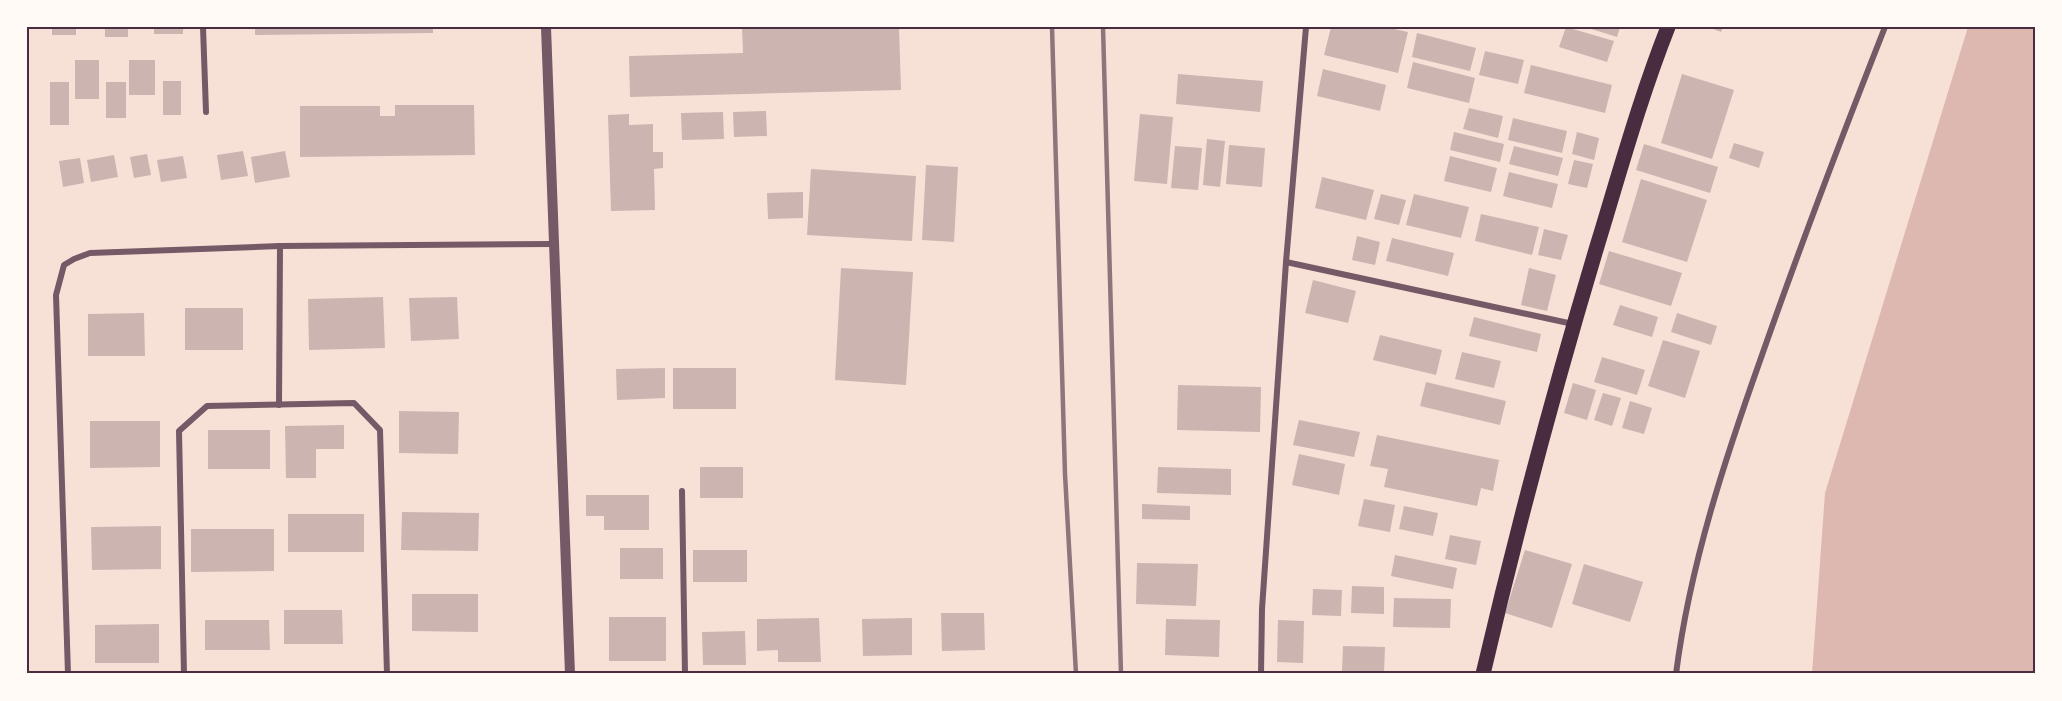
<svg xmlns="http://www.w3.org/2000/svg" width="2062" height="701" font-family="Quicksand,sans-serif">
<style>
.water{fill:#dcb8b0}
.building{fill:#ccb4b1}
.lines{fill:none;stroke-linecap:round;stroke-linejoin:round}
.minor{stroke:#755966;stroke-width:6}
.tertiary{stroke:#755966;stroke-width:10}
.primary{stroke:#4a2c40;stroke-width:15}
.rail{stroke:#8f747c;stroke-width:4.5}
.neatline{fill:none;stroke:#4a2c40;stroke-width:2}
</style>
<rect width="100%" height="100%" fill="#f7e1d7"/>
<path class="water" d="M1968,27h67v647h-223l13,-181z"/>
<g class="building">
<rect x="52" y="27" width="24" height="8"/>
<rect x="105" y="27" width="23" height="10"/>
<rect x="154" y="27" width="29" height="7"/>
<path d="M255,27h178v6l-178,2z"/>
<path d="M742,27h157l2,63 -271,7 -1,-41 114,-3z"/>
<path d="M1331,27h54l23,5 -10,41 -74,-18z"/>
<path d="M1566,27l48,14 -7,21 -48,-15z"/>
<path d="M1585,27h35l-3,10z"/>
<path d="M1708,27h15l-2,5z"/>
<path d="M1417,33l59,15 -6,23 -58,-14z"/>
<path d="M1485,51l39,9 -6,24 -39,-9z"/>
<rect x="75" y="60" width="24" height="39"/>
<rect x="129" y="60" width="26" height="35"/>
<path d="M1413,62l62,16 -6,25 -62,-15z"/>
<path d="M1531,65l81,20 -7,28 -81,-20z"/>
<path d="M1323,69l63,16 -6,26 -63,-15z"/>
<path d="M1178,74l85,7 -3,31 -84,-8z"/>
<path d="M1682,74l52,16 -22,69 -51,-16z"/>
<rect x="163" y="81" width="18" height="34"/>
<rect x="50" y="82" width="19" height="43"/>
<rect x="106" y="82" width="20" height="36"/>
<path d="M395,105h79l1,50 -175,2v-51h80v10h15z"/>
<path d="M1469,108l34,8 -5,22 -35,-9z"/>
<path d="M766,111l1,25 -33,1 -1,-25z"/>
<path d="M723,112l1,27 -42,1 -1,-27z"/>
<path d="M629,114v11l24,-1v28h10v16l-9,1 1,41 -44,1 -3,-96z"/>
<path d="M1140,114l33,3 -6,67 -33,-3z"/>
<path d="M1513,118l54,13 -5,22 -54,-13z"/>
<path d="M1454,132l50,12 -4,18 -50,-12z"/>
<path d="M1577,132l22,6 -5,22 -22,-6z"/>
<path d="M1207,139l18,2 -5,46 -17,-2z"/>
<path d="M1734,143l30,9 -5,16 -30,-10z"/>
<path d="M1644,144l74,23 -8,26 -74,-23z"/>
<path d="M1229,145l36,3 -3,39 -36,-3z"/>
<path d="M1175,146l27,2 -4,42 -27,-2z"/>
<path d="M1514,146l49,12 -5,18 -49,-12z"/>
<path d="M243,151l5,25 -27,4 -4,-25z"/>
<path d="M285,151l5,26 -35,6 -4,-26z"/>
<path d="M147,154l4,21 -17,3 -4,-21z"/>
<path d="M114,155l4,22 -27,5 -4,-22z"/>
<path d="M183,156l4,22 -26,4 -4,-22z"/>
<path d="M1450,156l47,12 -6,24 -47,-11z"/>
<path d="M80,158l4,25 -21,4 -4,-26z"/>
<path d="M1574,160l19,4 -6,24 -19,-4z"/>
<path d="M926,165l32,2 -4,75 -32,-2z"/>
<path d="M811,169l105,7 -4,65 -105,-6z"/>
<path d="M1509,172l49,12 -6,24 -49,-12z"/>
<path d="M1322,177l52,13 -8,30 -51,-12z"/>
<path d="M1641,179l66,21 -20,62 -65,-20z"/>
<path d="M803,192v26l-35,1 -1,-26z"/>
<path d="M1381,194l25,6 -7,25 -25,-6z"/>
<path d="M1414,194l55,13 -8,31 -55,-13z"/>
<path d="M1481,214l58,13 -7,28 -57,-14z"/>
<path d="M1544,229l24,6 -7,25 -23,-5z"/>
<path d="M1357,236l23,6 -5,23 -23,-5z"/>
<path d="M1392,238l62,15 -6,23 -62,-15z"/>
<path d="M1609,251l73,22 -11,33 -72,-22z"/>
<path d="M841,268l72,4 -7,113 -71,-5z"/>
<path d="M1529,268l27,7 -9,36 -26,-6z"/>
<path d="M1313,280l43,11 -8,32 -43,-10z"/>
<path d="M383,297l2,51 -76,2 -1,-51z"/>
<path d="M457,297l2,42 -48,2 -2,-43z"/>
<path d="M1620,305l38,12 -6,20 -39,-12z"/>
<rect x="185" y="308" width="58" height="42"/>
<path d="M144,313l1,43h-57v-42z"/>
<path d="M1677,313l40,13 -6,19 -40,-13z"/>
<path d="M1474,317l67,17 -4,18 -68,-16z"/>
<path d="M1380,335l62,15 -6,25 -63,-15z"/>
<path d="M1663,340l37,11 -15,47 -37,-12z"/>
<path d="M1462,352l39,9 -7,27 -39,-9z"/>
<path d="M1602,357l43,13 -8,25 -43,-13z"/>
<path d="M665,368v30l-48,2 -1,-31z"/>
<rect x="673" y="368" width="63" height="41"/>
<path d="M1426,382l80,19 -6,24 -80,-19z"/>
<path d="M1573,383l23,7 -9,30 -23,-7z"/>
<path d="M1178,385l83,2 -1,45 -83,-2z"/>
<path d="M1603,393l18,5 -9,28 -18,-6z"/>
<path d="M1630,401l22,7 -8,26 -22,-6z"/>
<path d="M399,411l60,1 -1,42 -59,-1z"/>
<path d="M1299,420l61,12 -6,25 -61,-12z"/>
<path d="M90,421h70v46l-70,1z"/>
<path d="M344,425v24h-28v29h-30l-1,-52z"/>
<rect x="208" y="430" width="62" height="39"/>
<path d="M1377,435l122,25 -6,31 -12,-3 -4,18 -93,-19 4,-18 -18,-3z"/>
<path d="M1299,454l46,10 -6,31 -47,-10z"/>
<rect x="700" y="467" width="43" height="31"/>
<path d="M1158,467l73,2v26l-74,-2z"/>
<path d="M586,495h63v35h-45v-14h-18z"/>
<path d="M1364,499l31,6 -5,27 -32,-6z"/>
<path d="M1142,504l48,2v14l-48,-1z"/>
<path d="M1404,506l34,7 -5,23 -34,-7z"/>
<path d="M402,512l77,1 -1,38 -77,-1z"/>
<rect x="288" y="514" width="76" height="38"/>
<path d="M161,526v43l-69,1 -1,-43z"/>
<path d="M191,529h83v42l-83,1z"/>
<path d="M1450,535l31,6 -5,24 -31,-6z"/>
<rect x="620" y="548" width="43" height="31"/>
<rect x="693" y="550" width="54" height="32"/>
<path d="M1525,550l47,14 -20,64 -47,-15z"/>
<path d="M1395,555l62,13 -4,21 -62,-13z"/>
<path d="M1137,563l61,1 -2,42 -60,-2z"/>
<path d="M1584,564l59,18 -13,40 -58,-18z"/>
<path d="M1352,586l32,1v27l-33,-1z"/>
<path d="M1313,589l29,1 -1,26 -29,-1z"/>
<path d="M412,594h66v38l-66,-1z"/>
<path d="M1394,598l57,1 -1,29 -57,-1z"/>
<path d="M284,610h58l1,34h-59z"/>
<path d="M941,613h43l1,37 -43,1z"/>
<rect x="609" y="617" width="57" height="44"/>
<path d="M819,618l2,44h-43v-12l-21,1v-32z"/>
<path d="M912,618v37l-49,1 -1,-37z"/>
<path d="M1166,619l54,1 -1,37 -54,-2z"/>
<path d="M205,620h64l1,30h-65z"/>
<path d="M1278,620l26,1 -1,42 -26,-1z"/>
<path d="M159,624v39h-64v-38z"/>
<path d="M745,631l1,34h-43l-1,-33z"/>
<path d="M1343,646l42,1 -1,26 -42,-2z"/>
</g>
<g class="lines">
<g class="minor">
<path d="M203,27l3,85"/>
<path d="M1286,262l287,62"/>
<path d="M279,405l1,-159"/>
<path d="M682,491l3,183"/>
<path d="M68,674l-12,-379 8,-30 10,-6 16,-6 190,-7 274,-2"/>
<path d="M184,674l-5,-243 28,-25 147,-3 26,27 7,244"/>
<path d="M1261,674l1,-65 24,-347 20,-235"/>
<path d="M1676,674c14,-110 49,-215 86,-319 39,-111 80,-219 123,-328"/>
</g>
<path class="tertiary" d="M546,27l24,647"/>
<path class="primary" d="M1483,674c34,-145 72,-288 115,-431 22,-72 42,-145 70,-216"/>
<g class="rail">
<path d="M1052,27l13,447 11,200"/>
<path d="M1103,27l18,647"/>
</g>
</g>
<rect width="2062" height="701" fill="none" stroke="#fffaf5" stroke-width="57"/>
<rect x="28" y="28" width="2006" height="644" class="neatline"/>
</svg>
